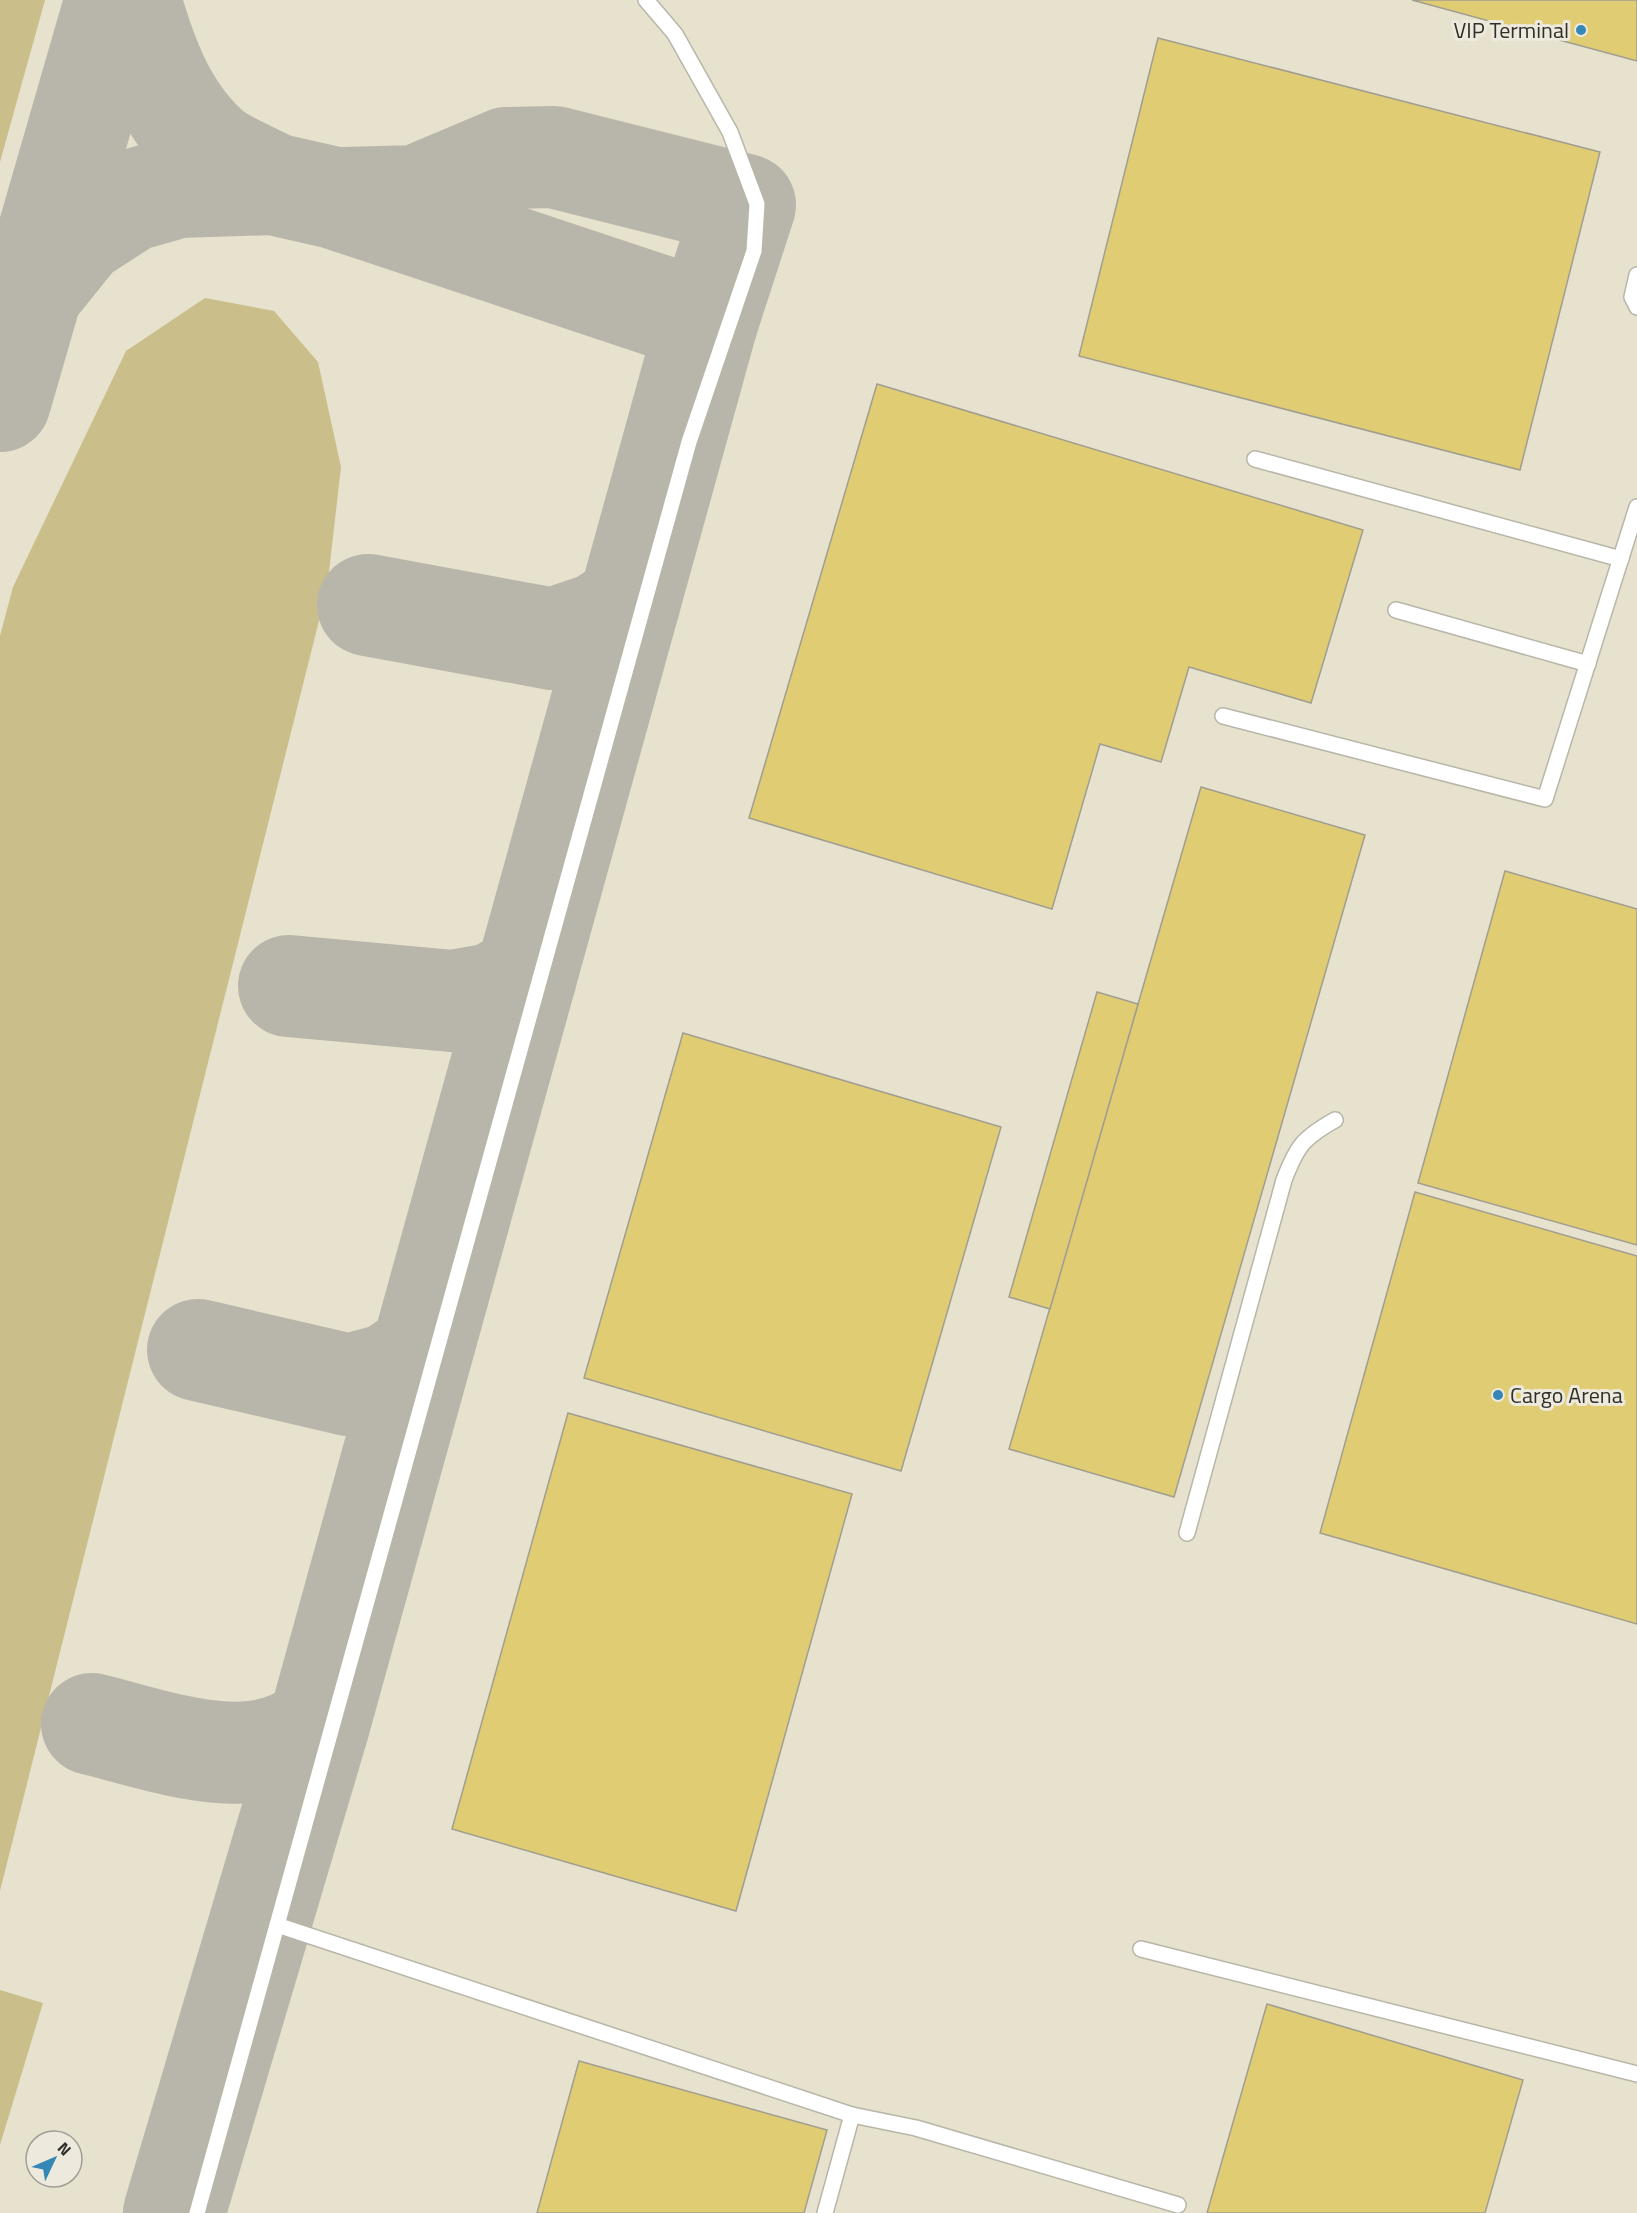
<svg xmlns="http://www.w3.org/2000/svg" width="1637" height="2213" font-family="'Titillium Web',sans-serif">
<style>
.built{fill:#e7e2cd;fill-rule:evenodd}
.green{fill:#cabe8a}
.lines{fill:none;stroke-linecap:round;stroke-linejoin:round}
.taxiway{stroke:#b8b5aa;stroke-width:102}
.building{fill:#e0cc73;stroke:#a19e91;stroke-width:1.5}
.lane-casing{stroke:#b8b6a9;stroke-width:18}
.lane{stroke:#fff;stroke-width:15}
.poi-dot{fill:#3587b8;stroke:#edeadd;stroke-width:2}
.labels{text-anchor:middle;stroke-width:6;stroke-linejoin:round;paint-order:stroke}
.poi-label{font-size:22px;fill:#302f2a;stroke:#edeadd;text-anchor:end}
</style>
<rect width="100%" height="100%" fill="#edeadd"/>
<path class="built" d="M0,0h1637v2213h-1637zM36,2141h36v36h-36z"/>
<g class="green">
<path d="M0,0h45l-45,162z"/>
<path d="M205,298l69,13 44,51 23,105 -14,122 -327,1302v-1255l13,-49 113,-236z"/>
<path d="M0,1990l43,13 -43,142z"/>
</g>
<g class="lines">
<g class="taxiway">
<path d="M130,0c15,54 35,109 78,148 17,15 45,25 65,36"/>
<path d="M343,198l74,-2 90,-38 47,-1 191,48 -38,117"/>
<path d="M32,291l46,-57 51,-33 49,-14 95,-3 62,14 372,124 -388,1402c-62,55 -157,17 -227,0"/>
<path d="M0,401l116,-401"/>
<path d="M368,605l185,34 47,-16 29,-19"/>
<path d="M289,986l163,15 41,-7 33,-18"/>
<path d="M198,1350l151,35 41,-11 31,-21"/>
<path d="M174,2213l145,-489"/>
</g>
</g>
<g class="building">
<path d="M1412,0h225v61z"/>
<path d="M1158,38l442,114 -80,318 -441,-114z"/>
<path d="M877,384l486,146 -52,173 -122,-36 -28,95 -61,-18 -48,165 -303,-91z"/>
<path d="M1201,787l164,48 -191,662 -165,-48z"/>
<path d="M1505,871l132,38v336l-219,-62z"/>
<path d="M1097,992l41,12 -88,305 -41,-12z"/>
<path d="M683,1033l318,94 -100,344 -317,-93z"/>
<path d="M1415,1192l222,64v368l-317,-91z"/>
<path d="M568,1413l284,81 -116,417 -284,-82z"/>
<path d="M1267,2004l256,76 -38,133h-278z"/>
<path d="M579,2061l248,69 -23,83h-267z"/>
</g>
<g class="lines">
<g class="lane-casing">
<g id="lane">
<path d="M1637,275l-5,22 5,10"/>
<path d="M1255,459l366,100"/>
<path d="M1396,610l192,54"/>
<path d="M1223,716l322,83 92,-292"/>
<path d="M1187,1533l97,-353c13,-34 19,-42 51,-60"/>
<path d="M277,1925l575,190 64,13 262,77"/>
<path d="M1141,1949l496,125"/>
<path d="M197,2213l492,-1771 65,-191 3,-47 -27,-72 -55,-98 -29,-34"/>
<path d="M825,2213l27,-98"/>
</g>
</g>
<use href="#lane" class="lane"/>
</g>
<g class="poi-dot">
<circle cx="1581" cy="30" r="6"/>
<circle cx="1498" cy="1395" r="6"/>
</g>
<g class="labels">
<g class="poi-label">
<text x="1569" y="38">VIP Terminal</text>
<text x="1510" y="1403" text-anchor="start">Cargo Arena</text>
</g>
</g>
<g transform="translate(54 2159) rotate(46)"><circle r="28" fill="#edeadd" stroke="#a19f95" stroke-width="1.5"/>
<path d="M0-4.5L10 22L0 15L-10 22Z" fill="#3587b8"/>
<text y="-9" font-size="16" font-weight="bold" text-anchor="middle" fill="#302f2a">N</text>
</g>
</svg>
